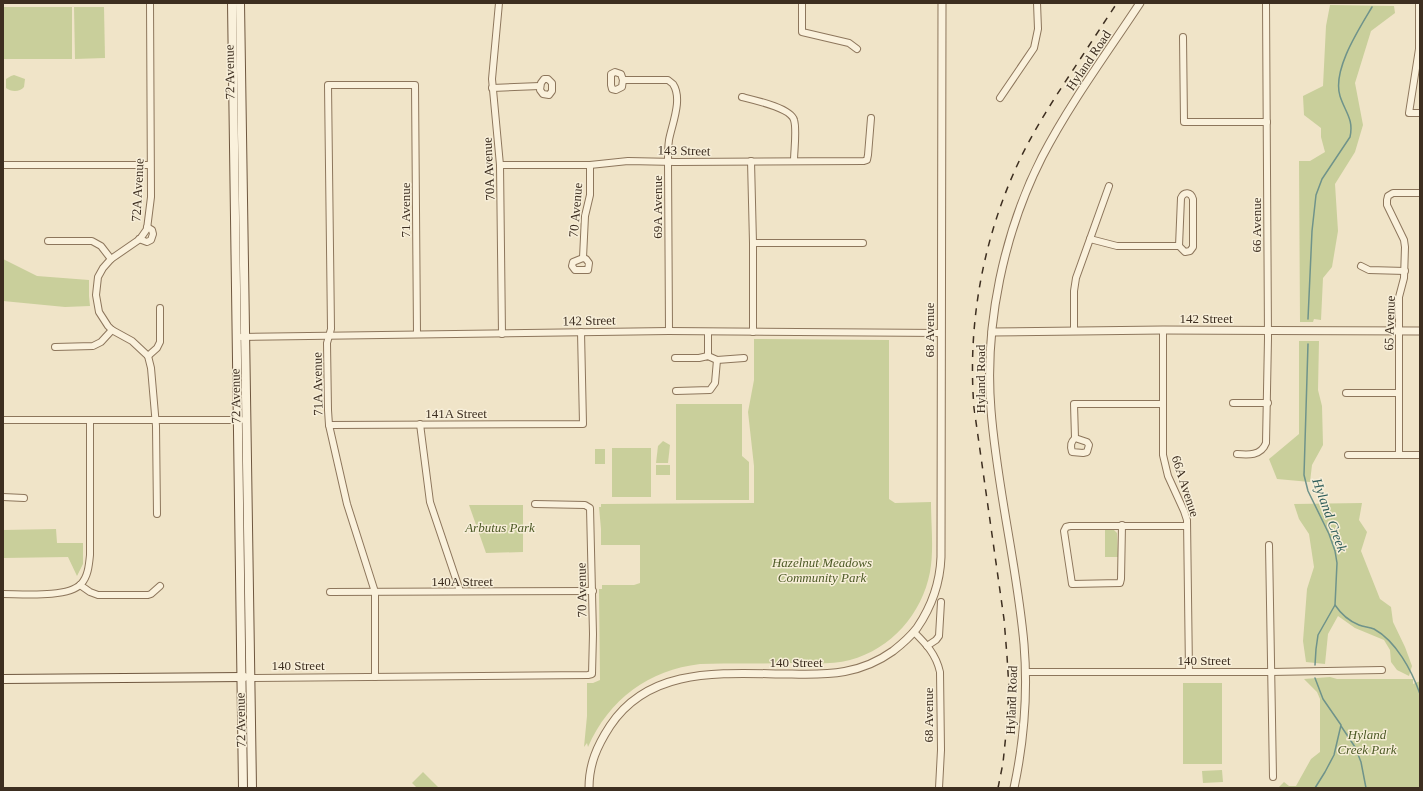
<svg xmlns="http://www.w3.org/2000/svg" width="1423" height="791" font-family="'Times New Roman',serif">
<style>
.green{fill:#c9cf9b}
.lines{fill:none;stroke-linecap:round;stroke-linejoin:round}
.stream{stroke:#6f938a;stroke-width:1.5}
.minor-casing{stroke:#8d765c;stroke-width:8}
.tertiary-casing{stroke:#8d765c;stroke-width:9}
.secondary-casing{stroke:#6f573f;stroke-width:10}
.minor{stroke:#faf1dc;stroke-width:6}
.tertiary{stroke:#faf1dc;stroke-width:7}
.secondary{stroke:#faf1dc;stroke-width:8}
.rail{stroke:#3d2e20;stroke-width:1.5;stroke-dasharray:7 7;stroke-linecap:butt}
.labels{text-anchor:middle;stroke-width:3;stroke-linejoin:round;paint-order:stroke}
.street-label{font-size:13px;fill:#3d2e20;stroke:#f7eed8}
.park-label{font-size:13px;font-style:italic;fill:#4d5a26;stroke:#f7eed8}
.water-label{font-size:14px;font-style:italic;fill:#2f5d5a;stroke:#f7eed8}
</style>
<rect width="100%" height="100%" fill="#f0e4c8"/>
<g class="green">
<path d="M1330,5l64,1 1,7 -24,18 -16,52 8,42 -8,27 -20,32 3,47 -6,36 -9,11 -2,42 -7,-1 -1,3h-13l-1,-161h11l15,-9 -4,-15v-9l-17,-13 -1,-19 20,-10 3,-60z"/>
<rect x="3" y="7" width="69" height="52"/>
<path d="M74,7h30l1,51 -30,1z"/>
<path d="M14,75l11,4 -1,8c-4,5 -13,5 -18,1v-9l5,-3z"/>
<path d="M3,259l34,17 52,4v16l1,10 -25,1 -62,-6z"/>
<path d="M754,339l135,1v159l6,4 36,-1c0,23 3,48 -1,70 -8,42 -39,77 -80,88 -19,5 -39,3 -58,3 -31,1 -61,0 -92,1 -51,6 -91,35 -112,83l-1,-4 -3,4 3,-31v-33h6l7,-3 -1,-91h3v-4h32l6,-2v-38h-39v-16l-2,-22h2v-3l153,-1v-37l-6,-54 6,-32z"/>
<path d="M1299,341h20l-1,49 4,16 1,39 -11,20 -2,17 -33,-3 -8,-20 30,-25z"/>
<path d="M676,404h66v52l7,6v38h-73z"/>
<path d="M663,441l7,4 -2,18h-12l2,-17z"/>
<rect x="612" y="448" width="39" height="49"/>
<rect x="595" y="449" width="10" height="15"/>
<rect x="656" y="465" width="14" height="10"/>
<path d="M1362,503l-3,17 8,12 -6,19 19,48 11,8 2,15 12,25 7,19 -3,10 -12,-6 -6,-8 -1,-12 -6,-10 -29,-12 -17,-12 -10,18 -3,30 -19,-2 -3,-21 4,-52 7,-22 -5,-33 -10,-15 -5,-15z"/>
<path d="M469,505h54v47l-37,1z"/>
<path d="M56,529l1,14h26v21l-6,12 -9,-19 -65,1v-28z"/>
<path d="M1105,529h8l4,4 1,24h-13z"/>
<path d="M1330,677l7,2h76v5l7,-3v107h-142l6,-6 5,4h7l15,-27 9,-7v-53l-3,-7 -13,-13z"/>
<rect x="1183" y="683" width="39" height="81"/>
<path d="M1222,770l1,12 -20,1 -1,-12z"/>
<path d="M423,772l16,16h-22l-5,-5z"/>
</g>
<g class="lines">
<g class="stream">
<path d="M1308,319l4,-88 4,-36 6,-16 28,-42c4,-18 -5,-25 -10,-41 -8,-26 19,-67 32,-89"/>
<path d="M1308,344l-4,131 4,16 21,43 6,17 2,12 -2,42 -17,30 -2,14 -1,16"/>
<path d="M1335,605c6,9 14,16 24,20 5,2 10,2 15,4 22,12 38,42 46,65"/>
<path d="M1315,678l8,21 18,26 -7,30 -9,17 -10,16"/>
<path d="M1341,726l14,21 6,15 5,26"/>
</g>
<g class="minor-casing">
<g id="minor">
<path d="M150,3l1,194 -4,32 -7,10 -29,20 -8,9 -5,9 -2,18 3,17 9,14 4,4 20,11 16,15 3,12 5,58 1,88"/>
<path d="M499,3l-7,76 8,86 2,169"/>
<path d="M802,3v29l47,11 8,6"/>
<path d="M1419,3v46l-10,64h11"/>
<path d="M1183,37l1,85h83"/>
<path d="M615,72l6,2 2,6 -1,7 -6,3 -4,-1 -1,-4v-11z"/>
<path d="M544,79h4l4,4v8l-3,4 -6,-1 -3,-4 1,-7z"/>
<path d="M623,80h45l5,4c10,15 -1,40 -4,56 -1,7 -1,14 -1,22l1,169"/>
<path d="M492,88l48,-2"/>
<path d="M742,97c12,3 49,11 52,23 3,9 0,31 0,41"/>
<path d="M1000,98l34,-50 4,-19 -1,-26"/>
<path d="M751,161l2,82v89"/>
<path d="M3,165h147"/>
<path d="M500,165h90l38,-4 47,1 189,-1 3,-1 1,-5 3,-37"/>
<path d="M139,239l8,3 4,-2 2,-6 -1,-4 -5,-3"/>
<path d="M1090,239l27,7h62l6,6 5,-1 3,-4v-48c-2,-7 -9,-8 -12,-1l-2,48"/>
<path d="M48,241h44l9,5 10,13"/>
<path d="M753,243h110"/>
<path d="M583,258l2,-42 5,-21v-30"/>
<path d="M583,258l3,1 3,4 -1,7h-13l-3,-4 1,-4z"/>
<path d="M1361,266l8,4 36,1"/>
<path d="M1163,330v125l5,21 16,35 3,9 2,152"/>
<path d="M1074,331v-40l2,-13 33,-92"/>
<path d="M241,337l428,-6 272,2"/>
<path d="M55,347l38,-1 8,-4 11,-12"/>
<path d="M148,356l9,-8 3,-6v-34"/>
<path d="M708,356v-24"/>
<path d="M675,358h24l9,-2 9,4 27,-2"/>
<path d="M676,391l34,-1 5,-7 2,-23"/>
<path d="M1346,393h53"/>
<path d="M1233,403h35"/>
<path d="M3,420h238"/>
<path d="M420,424l10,78 30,89"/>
<path d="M329,425l254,-1 -2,-92"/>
<path d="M1075,438l12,4 2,3 -2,7 -4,1 -11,-1c-2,-7 -1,-10 3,-14l-1,-34h89"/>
<path d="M1237,454c11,1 24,2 29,-11l2,-105 -2,-335"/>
<path d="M1348,455h72"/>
<path d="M1399,455v-158l5,-19 1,-31 -1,-7 -17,-35v-5l1,-4 5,-3h27"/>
<path d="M3,497l21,1"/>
<path d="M1122,525l-1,54 -1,4 -48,1 -8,-53 2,-4 4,-1h117"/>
<path d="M1269,545l4,232"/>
<path d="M80,585l10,7 8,3h50l3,-1 9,-8"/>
<path d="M330,592l263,-1"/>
<path d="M3,594c19,0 65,4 78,-10 7,-7 8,-19 9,-29v-135"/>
<path d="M914,632c12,12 22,22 26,40l1,78 -2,38"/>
<path d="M927,646l9,-6 3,-4 2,-34"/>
<path d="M1025,672h246l111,-2"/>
<path d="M375,677v-85l-28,-88 -18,-79 -1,-15 -1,-67 4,-14 -3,-244h87l2,249"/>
<path d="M251,678l337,-3 4,-1 1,-40 -3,-126 -5,-3 -50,-1"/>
</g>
</g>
<g class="tertiary-casing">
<g id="tertiary">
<path d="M992,332l171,-2 257,1"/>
<path d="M589,788c0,-24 8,-42 21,-62 41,-62 117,-52 182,-52 38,1 69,0 101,-23 9,-7 17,-14 24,-23 15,-22 23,-44 24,-71l1,-554"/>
<path d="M1014,788c10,-47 14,-96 10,-144 -7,-79 -27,-156 -33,-234 -7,-85 13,-178 51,-253 28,-54 65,-104 98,-154"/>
</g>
</g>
<g class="secondary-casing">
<g id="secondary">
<path d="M232,3l11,785"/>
<path d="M240,3l12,785"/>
<path d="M3,679l241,-2"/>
</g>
</g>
<use href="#minor" class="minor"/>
<use href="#tertiary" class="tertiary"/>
<use href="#secondary" class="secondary"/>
<path class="rail" d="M998,788l5,-25 4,-39 2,-35 -2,-33 -3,-37 -30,-211c-7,-87 10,-175 48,-253 14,-28 30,-53 47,-79 16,-24 32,-49 48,-73"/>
</g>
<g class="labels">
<g class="street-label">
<text transform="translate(1088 60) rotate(-56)" y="5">Hyland Road</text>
<text transform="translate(229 72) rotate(-91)" y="5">72 Avenue</text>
<text transform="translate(684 150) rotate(1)" y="5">143 Street</text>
<text transform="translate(488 169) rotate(-93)" y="5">70A Avenue</text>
<text transform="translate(137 190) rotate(-87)" y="5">72A Avenue</text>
<text transform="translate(657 207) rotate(-90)" y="5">69A Avenue</text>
<text transform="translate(405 210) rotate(-90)" y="5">71 Avenue</text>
<text transform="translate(575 210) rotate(-85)" y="5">70 Avenue</text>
<text transform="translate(1256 225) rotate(-90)" y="5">66 Avenue</text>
<text x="1206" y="323">142 Street</text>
<text transform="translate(589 320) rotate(-1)" y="5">142 Street</text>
<text transform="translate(1389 323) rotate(-88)" y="5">65 Avenue</text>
<text transform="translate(929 330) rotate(-90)" y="5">68 Avenue</text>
<text transform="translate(980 379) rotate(-90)" y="5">Hyland Road</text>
<text transform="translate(317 384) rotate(-91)" y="5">71A Avenue</text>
<text transform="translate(235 396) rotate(-91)" y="5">72 Avenue</text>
<text x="456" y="418">141A Street</text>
<text transform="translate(1186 486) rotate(72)" y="5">66A Avenue</text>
<text x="462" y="586">140A Street</text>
<text transform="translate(581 590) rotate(-91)" y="5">70 Avenue</text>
<text x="1204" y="665">140 Street</text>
<text x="796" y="667">140 Street</text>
<text x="298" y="670">140 Street</text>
<text transform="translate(1011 700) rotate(-88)" y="5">Hyland Road</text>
<text transform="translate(928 715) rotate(-90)" y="5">68 Avenue</text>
<text transform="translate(240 720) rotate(-91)" y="5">72 Avenue</text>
</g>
<g class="park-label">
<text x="500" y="532">Arbutus Park</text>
<text x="822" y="567">Hazelnut Meadows<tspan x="822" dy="15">Community Park</tspan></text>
<text x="1367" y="739">Hyland<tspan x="1367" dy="15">Creek Park</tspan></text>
</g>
<g class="water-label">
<text transform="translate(1330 515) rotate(70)" y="5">Hyland Creek</text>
</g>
</g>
<rect width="1423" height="791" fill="none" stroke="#3d2e20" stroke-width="8"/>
</svg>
